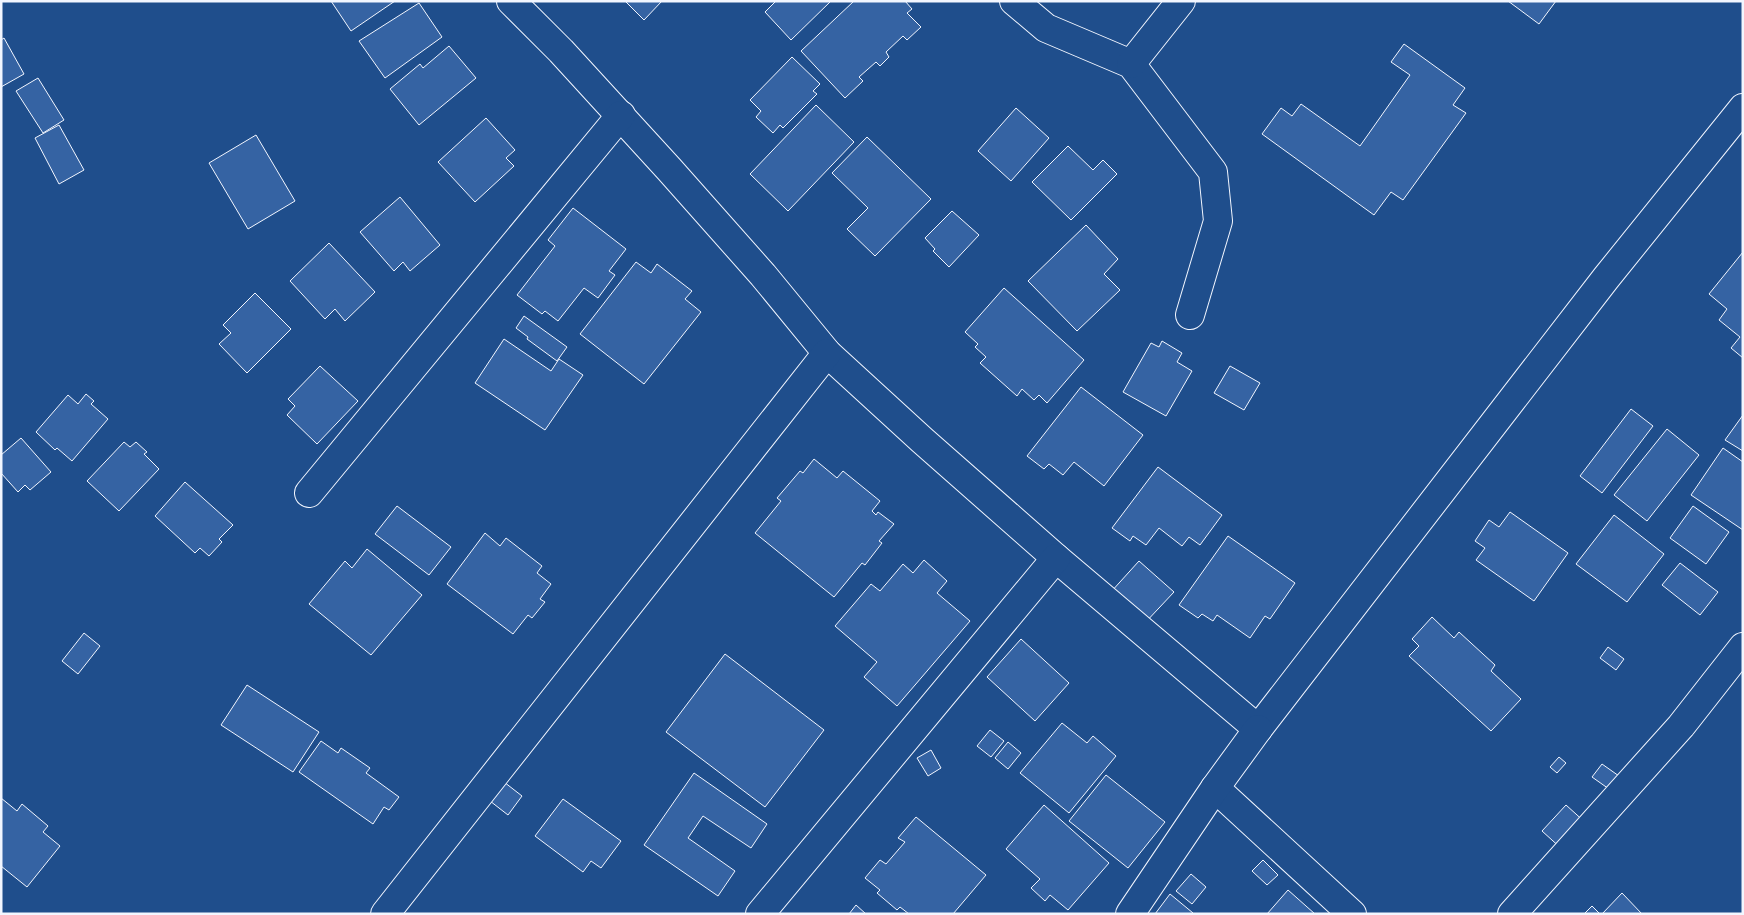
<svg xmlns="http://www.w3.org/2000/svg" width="1744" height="915" font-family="Merriweather,serif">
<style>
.building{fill:#3563a3;stroke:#f2f6ff}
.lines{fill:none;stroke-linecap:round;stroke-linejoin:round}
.minor-casing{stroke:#f2f6ff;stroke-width:30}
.minor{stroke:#1f4e8c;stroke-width:28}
</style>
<rect width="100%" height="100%" fill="#1f4e8c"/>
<g class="building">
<path d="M331,1h64l-44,30z"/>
<path d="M625,1h37l-18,19z"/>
<path d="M776,1h55l-40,39 -26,-28z"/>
<path d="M854,1h51l7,8 -5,4 14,14 -14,13 -4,-4 -17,16 3,5 -9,9 -4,-4 -17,15 4,4 -18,17 -44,-47z"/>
<path d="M1508,1h48l-17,23z"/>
<path d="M419,3l23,34 -57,41 -26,-37z"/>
<path d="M4,38l20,36 -23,13v-47z"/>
<path d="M1404,44l61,44 -12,17 13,8 -63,87 -12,-8 -17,23 -112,-81 19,-26 11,8 9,-12 59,42 50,-71 -19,-13z"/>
<path d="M449,46l27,32 -57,47 -29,-36 30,-25 3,4z"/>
<path d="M792,57l28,27 -7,7 4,3 -34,34 -3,-3 -7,8 -17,-16 5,-6 -11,-11z"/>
<path d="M38,78l26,42 -21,13 -27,-42z"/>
<path d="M816,105l38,37 -66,69 -38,-37z"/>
<path d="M1016,108l33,30 -38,43 -33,-30z"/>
<path d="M486,118l29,32 -9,8 8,8 -39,36 -37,-40z"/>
<path d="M59,125l25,45 -25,14 -24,-46z"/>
<path d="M256,135l39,66 -47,28 -39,-66z"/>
<path d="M867,137l64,62 -56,57 -28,-27 21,-21 -36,-35z"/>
<path d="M1068,146l25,24 10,-10 14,14 -46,46 -39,-38z"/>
<path d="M400,197l40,48 -30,26 -7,-9 -9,9 -34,-39z"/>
<path d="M573,208l53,41 -17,22 6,4 -17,23 -14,-10 -26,33 -13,-10 -3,3 -25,-19 38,-49 -7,-6z"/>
<path d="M952,211l27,24 -30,32 -16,-16 2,-2 -10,-11z"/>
<path d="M1086,225l32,34 -14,15 16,16 -43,41 -49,-50z"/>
<path d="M329,243l46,49 -30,29 -10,-12 -10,10 -35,-38z"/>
<path d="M1743,252v106l-12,-10 9,-11 -21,-17 8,-11 -18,-15z"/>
<path d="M636,262l15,11 6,-9 35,27 -7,8 16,13 -57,72 -64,-50z"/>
<path d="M1004,288l80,72 -37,43 -8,-8 -5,5 -12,-11 -5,7 -37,-33 6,-6 -11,-10 3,-3 -13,-12z"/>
<path d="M255,293l36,36 -44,44 -28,-29 12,-11 -8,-8z"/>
<path d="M524,316l43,31 -10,14 -30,-22 1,-2 -12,-9z"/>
<path d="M504,339l47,32 8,-12 24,16 -38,55 -70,-47z"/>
<path d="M1162,341l20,12 -5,9 15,9 -26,45 -43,-24 28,-49 8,4z"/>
<path d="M320,366l38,35 -41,43 -30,-29 8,-9 -7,-7z"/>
<path d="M1230,366l30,17 -16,27 -30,-17z"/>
<path d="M1081,387l62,48 -39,51 -30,-24 -11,13 -14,-11 -5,5 -17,-13z"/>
<path d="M86,394l8,7 -3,3 17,15 -36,42 -15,-13 -2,2 -19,-18 32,-37 10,9z"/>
<path d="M1631,409l22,17 -51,67 -22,-17z"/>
<path d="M1743,415v36l-18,-11z"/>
<path d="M1667,429l32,26 -52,66 -33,-26z"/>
<path d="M21,438l30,34 -21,18 -5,-5 -7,7 -17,-19v-18z"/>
<path d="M124,442l6,5 6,-5 11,10 -3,2 15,15 -40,42 -32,-30z"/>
<path d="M1723,448l20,14v68l-52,-35z"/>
<path d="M814,459l23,19 6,-7 37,30 -8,10 4,4 2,-3 16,12 -15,17 3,2 -17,22 -3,-2 -28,34 -79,-64 26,-32 -4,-3 23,-27 3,2z"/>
<path d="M1158,467l64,48 -22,30 -11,-8 -7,9 -23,-18 -13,17 -13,-9 -3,5 -18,-13z"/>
<path d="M185,482l48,43 -14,14 3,3 -13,14 -9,-8 -5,5 -40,-37z"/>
<path d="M397,506l54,41 -22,28 -54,-41z"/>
<path d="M1693,506l36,26 -23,32 -36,-26z"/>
<path d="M1510,512l58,41 -34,48 -58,-41 9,-12 -10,-7 14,-21 10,7z"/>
<path d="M1614,515l50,39 -37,48 -51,-38z"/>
<path d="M485,533l15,13 6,-8 36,28 -5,7 14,11 -11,15 5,3 -13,16 -4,-3 -15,19 -66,-50z"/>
<path d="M1228,536l67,47 -25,36 -5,-3 -15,22 -33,-23 -4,6 -11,-7 -4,4 -19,-13z"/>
<path d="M367,549l55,46 -51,60 -62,-51 36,-43 7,7z"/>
<path d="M924,560l23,21 -10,12 33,28 -73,85 -33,-29 13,-15 -42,-36 36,-42 9,7 23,-27 10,9z"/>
<path d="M1139,561l35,31 -31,33 -33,-32z"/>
<path d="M1680,563l38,29 -18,23 -38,-30z"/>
<path d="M1432,617l22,21 5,-6 36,33 -4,6 30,28 -30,32 -82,-75 10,-10 -7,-7z"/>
<path d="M84,633l16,13 -22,28 -16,-13z"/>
<path d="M1021,639l48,44 -34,38 -48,-44z"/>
<path d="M1608,647l16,12 -8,11 -16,-12z"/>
<path d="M725,654l99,76 -59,77 -99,-75z"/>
<path d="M247,685l72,47 -26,40 -72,-47z"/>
<path d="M1062,723l25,20 6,-7 23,20 -47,57 -49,-40z"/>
<path d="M990,730l14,11 -13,16 -14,-11z"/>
<path d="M321,741l17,12 3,-5 29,20 -4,5 33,24 -10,13 -5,-3 -11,17 -74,-52z"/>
<path d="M1008,742l13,11 -13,16 -13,-11z"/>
<path d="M931,750l10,18 -13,8 -11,-18z"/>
<path d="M1559,757l7,6 -9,10 -7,-6z"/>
<path d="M1602,764l17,12 -10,13 -17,-12z"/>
<path d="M694,773l73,51 -16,24 -48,-32 -15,22 47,33 -17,25 -74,-51z"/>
<path d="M1106,775l59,47 -37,46 -59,-47z"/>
<path d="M504,782l18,14 -14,19 -18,-14z"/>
<path d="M1,798l16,13 5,-7 26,22 -5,6 17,14 -33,41 -26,-21z"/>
<path d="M563,799l58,42 -20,27 -10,-7 -8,11 -48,-36z"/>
<path d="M1044,805l65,58 -41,47 -18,-15 -5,6 -14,-13 9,-9 -34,-30z"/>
<path d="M1566,805l21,19 -24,26 -21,-19z"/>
<path d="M916,817l70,58 -33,39h-44l-9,-7 -3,3 -20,-17 3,-3 -15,-12 15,-18 6,4 19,-22 -7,-4z"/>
<path d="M1263,860l15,15 -11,10 -15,-14z"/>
<path d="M1191,874l15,13 -14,17 -16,-13z"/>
<path d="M1288,890l27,24h-48z"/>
<path d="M1622,893l20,21h-40z"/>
<path d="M1170,894l23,19 -1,1h-37z"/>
<path d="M856,905l10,9h-17z"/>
<path d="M1592,906l8,8h-16z"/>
</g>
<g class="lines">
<g class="minor-casing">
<g id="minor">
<path d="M511,1l50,50 108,118 94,106 64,78 95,87 134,118 202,171 348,-451 137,-170"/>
<path d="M1014,1l32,27 85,36 82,108 5,49 -28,94"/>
<path d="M1131,64l50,-63"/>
<path d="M309,493l312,-378"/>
<path d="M1215,788l137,126"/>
<path d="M385,914l442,-561"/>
<path d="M760,914l296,-356"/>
<path d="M1130,914l85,-126 43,-59"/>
<path d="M1512,914l169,-188 62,-79"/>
</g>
</g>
<use href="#minor" class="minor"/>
</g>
<rect width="1744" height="915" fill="none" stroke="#f2f6ff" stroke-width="5"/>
</svg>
